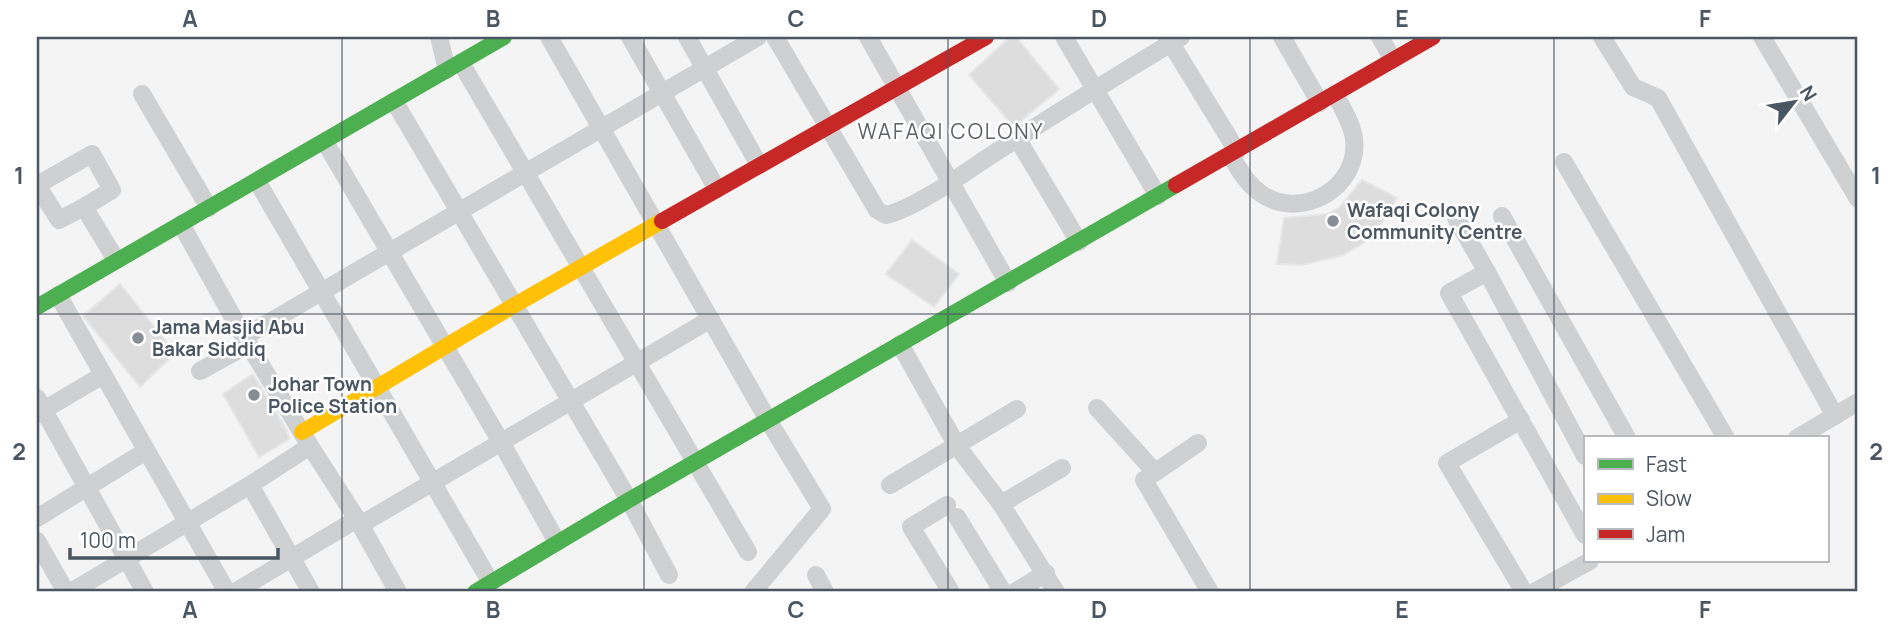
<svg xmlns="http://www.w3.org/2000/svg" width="1895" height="629" font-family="Manrope,sans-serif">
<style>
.building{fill:#ddddde;stroke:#e5e6e7;stroke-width:2}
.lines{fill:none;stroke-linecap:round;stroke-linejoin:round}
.street{stroke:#ced0d2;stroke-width:18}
.fast{stroke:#4caf50;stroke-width:16}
.slow{stroke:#ffc107;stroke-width:16}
.jam{stroke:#c62828;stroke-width:16}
.grid{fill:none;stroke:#4a5661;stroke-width:2;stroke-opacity:0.55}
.poi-dot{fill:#868d94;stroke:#fff;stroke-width:2.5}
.labels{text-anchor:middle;stroke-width:5;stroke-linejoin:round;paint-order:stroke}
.poi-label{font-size:19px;font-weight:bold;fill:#4a5661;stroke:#fff;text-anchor:start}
.neighbourhood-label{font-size:21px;letter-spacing:2px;fill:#5f6368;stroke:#fff}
.neatline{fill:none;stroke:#4a5661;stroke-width:2.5}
.grid-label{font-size:23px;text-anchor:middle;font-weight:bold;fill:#4a5661}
</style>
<rect width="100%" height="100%" fill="#f4f4f4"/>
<g class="building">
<path d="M1010,37h6l43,52 -45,38 -45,-52z"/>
<path d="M1362,180l35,18 -16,26 -16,18 -22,13 -41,10 -25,-1 7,-46 43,-4 12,-6z"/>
<path d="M912,240l47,34 -25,33 -48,-33z"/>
<path d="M120,284l55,69 -35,34 -57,-71z"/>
<path d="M253,374l34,57 2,8 -30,18 -36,-63z"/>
</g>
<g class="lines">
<g class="street">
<path d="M439,37l8,33"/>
<path d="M549,37l219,383 54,89 -69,83"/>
<path d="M630,37l87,152"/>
<path d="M687,37l72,128"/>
<path d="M775,37l102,173 9,5c29,-6 81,-44 107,-61 62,-40 125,-79 188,-117"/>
<path d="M868,37l140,246"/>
<path d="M1064,37l94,159"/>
<path d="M1167,37l70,114"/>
<path d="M1282,37l38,66"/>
<path d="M1380,37l13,23"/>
<path d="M1602,37l31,50 25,11 177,318"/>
<path d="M1762,37l96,162"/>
<path d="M461,63l287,489"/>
<path d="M142,94l67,114"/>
<path d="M394,101l235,399 40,75"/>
<path d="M1017,138l62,104"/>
<path d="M325,142l176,300 56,100"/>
<path d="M1230,155c9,14 16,28 30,38 40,29 100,-5 94,-54 -2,-16 -12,-31 -19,-45"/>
<path d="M1564,162l162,276"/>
<path d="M257,181l234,402"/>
<path d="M84,207l-25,13 -22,-35 55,-31 20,36 -28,17 32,53"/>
<path d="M1502,216l125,222"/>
<path d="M1456,218l31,54 98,184"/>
<path d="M181,224l63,113 66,109 47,73 41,73"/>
<path d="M1487,272l-38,21 136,242"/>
<path d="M58,295l169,297"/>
<path d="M244,337l514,-300"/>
<path d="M900,344l57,102 44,58 55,88"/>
<path d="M200,371l49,-27"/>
<path d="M37,398l108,194"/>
<path d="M1097,408l58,64"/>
<path d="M37,414l66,-39"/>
<path d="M1521,420l-74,43 77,129"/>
<path d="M1797,438l61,-36"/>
<path d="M1198,443l-54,37 66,112"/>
<path d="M250,485l61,107"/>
<path d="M890,485l127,-76"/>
<path d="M1001,504l61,-36"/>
<path d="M947,505l-36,22 40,65"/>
<path d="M957,517l46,75"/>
<path d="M37,518l109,-67"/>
<path d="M360,525l351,-206"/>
<path d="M37,541l29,51"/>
<path d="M816,575l9,17"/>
<path d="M71,592l179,-107 60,-39"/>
<path d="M235,592l122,-73"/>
<path d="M1015,592l31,-19"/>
<path d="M1534,592l56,-31"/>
</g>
<g class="fast">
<path d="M37,307l467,-270"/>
<path d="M475,592l154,-92 547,-315"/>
</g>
<path class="slow" d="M302,432l211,-126 149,-85"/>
<g class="jam">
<path d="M1176,185l257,-148"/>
<path d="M662,221l324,-184"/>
</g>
</g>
<path class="grid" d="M342,37v555M644,37v555M948,37v555M1250,37v555M1554,37v555M37,314h1821"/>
<g class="poi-dot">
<circle cx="1333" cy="221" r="7"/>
<circle cx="138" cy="338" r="7"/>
<circle cx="254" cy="395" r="7"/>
</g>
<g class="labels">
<g class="poi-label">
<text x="1347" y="217">Wafaqi Colony<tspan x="1347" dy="22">Community Centre</tspan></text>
<text x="152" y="334">Jama Masjid Abu<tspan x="152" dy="22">Bakar Siddiq</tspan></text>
<text x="268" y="391">Johar Town<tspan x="268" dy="22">Police Station</tspan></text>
</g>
<g class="neighbourhood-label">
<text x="951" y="139">WAFAQI COLONY</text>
</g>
</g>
<rect width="1895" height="629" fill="none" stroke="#ffffff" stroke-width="77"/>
<rect x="1584" y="436" width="245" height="126" fill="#ffffff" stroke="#b7bbc0" stroke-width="2"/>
<rect x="1598" y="459" width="35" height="10" fill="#4caf50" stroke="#b7bbc0" stroke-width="2"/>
<text x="1646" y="472" font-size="21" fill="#4a5661">Fast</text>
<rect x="1598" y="494" width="35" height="10" fill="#ffc107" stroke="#b7bbc0" stroke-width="2"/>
<text x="1646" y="506" font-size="21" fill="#4a5661">Slow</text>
<rect x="1598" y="529" width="35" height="10" fill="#c62828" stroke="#b7bbc0" stroke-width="2"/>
<text x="1646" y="542" font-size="21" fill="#4a5661">Jam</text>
<g transform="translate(1794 102) rotate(59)" stroke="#ffffff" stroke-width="5" paint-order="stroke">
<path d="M0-5L12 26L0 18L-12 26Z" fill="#4a5661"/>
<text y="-10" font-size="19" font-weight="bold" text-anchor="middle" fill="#4a5661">N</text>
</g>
<path d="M70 548v10h208v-10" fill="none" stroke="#4a5661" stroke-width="3.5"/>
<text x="80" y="548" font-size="21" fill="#4a5661" stroke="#ffffff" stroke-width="5" paint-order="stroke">100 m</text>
<rect x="38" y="38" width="1818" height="552" class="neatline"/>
<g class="grid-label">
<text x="190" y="27">A</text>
<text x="493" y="27">B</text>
<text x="796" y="27">C</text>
<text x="1099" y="27">D</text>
<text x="1402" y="27">E</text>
<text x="1705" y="27">F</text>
<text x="19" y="184">1</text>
<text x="1876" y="184">1</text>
<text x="19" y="460">2</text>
<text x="1876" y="460">2</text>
<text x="190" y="618">A</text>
<text x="493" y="618">B</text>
<text x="796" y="618">C</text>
<text x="1099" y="618">D</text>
<text x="1402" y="618">E</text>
<text x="1705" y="618">F</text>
</g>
</svg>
